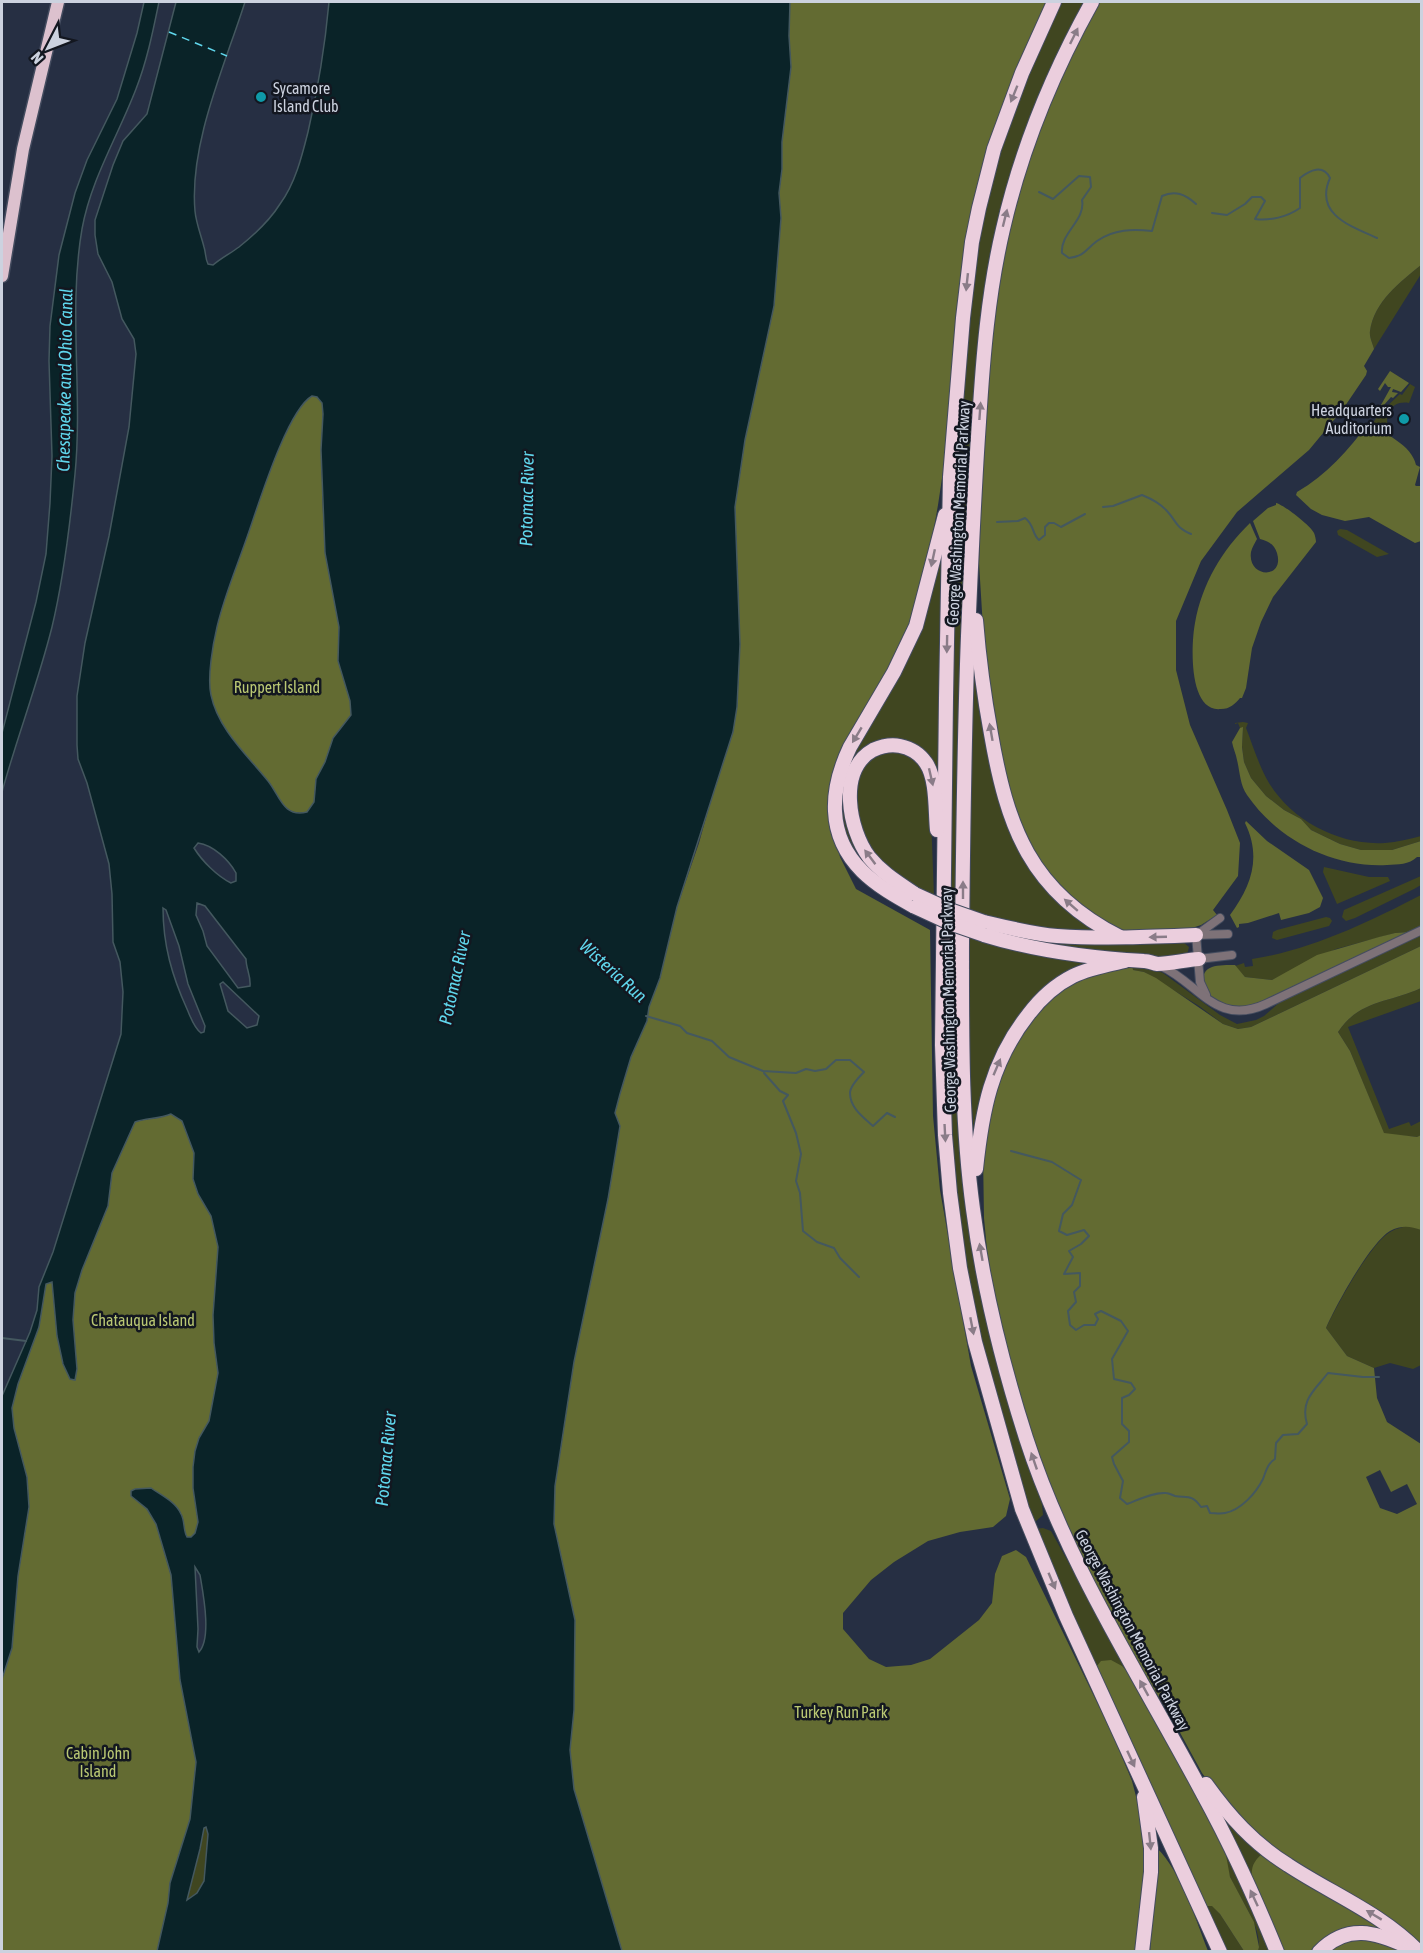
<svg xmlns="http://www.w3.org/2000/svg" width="1423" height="1953" font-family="'Asap Condensed',sans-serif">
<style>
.green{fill:#404620}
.forest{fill:#636b32;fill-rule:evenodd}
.water{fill:#0a2328;stroke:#44585f;stroke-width:1.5;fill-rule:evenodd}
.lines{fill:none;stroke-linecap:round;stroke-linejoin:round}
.stream{stroke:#44585f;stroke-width:2}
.ferry{stroke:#60d7ed;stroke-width:1.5;stroke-dasharray:8 6;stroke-linecap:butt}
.minor-casing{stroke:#444c5f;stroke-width:10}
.trunk-casing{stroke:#444c5f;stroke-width:15}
.motorway-casing{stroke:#444c5f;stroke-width:16}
.minor{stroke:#7e7278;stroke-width:8}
.trunk{stroke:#dcc1ce;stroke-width:12}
.motorway{stroke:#ebcedd;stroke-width:14}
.motorway-bridge-casing{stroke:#444c5f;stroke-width:16;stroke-linecap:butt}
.motorway-bridge{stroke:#ebcedd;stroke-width:14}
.oneway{fill:#8a7c88}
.culture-dot{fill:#0f9aa8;stroke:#131720;stroke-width:2}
.labels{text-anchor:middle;stroke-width:5;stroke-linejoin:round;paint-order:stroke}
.poi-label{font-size:16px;fill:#ccd2df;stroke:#131720;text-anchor:start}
.street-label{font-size:16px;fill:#ccd2df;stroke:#131720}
.park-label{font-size:16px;fill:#bac873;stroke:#131720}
.water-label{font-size:18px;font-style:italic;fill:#60d7ed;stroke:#131720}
</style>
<rect width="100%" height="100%" fill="#262f43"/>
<g class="green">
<path d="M1060,2h28l-105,313 -24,769 44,296 39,124 1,11 -7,6 -4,-1 -60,-211 -16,-104 -6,-95 -1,-103 4,-429 5,-117 9,-136 13,-100 14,-59 27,-79z"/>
<path d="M1421,265v9l-47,75c-1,-5 -5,-12 -4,-18 4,-29 30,-49 51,-66z"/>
<path d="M1410,384l5,3 -6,16c-17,-3 -26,11 -20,27l-3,2 -13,-9 9,-14h2l16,-15 2,1z"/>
<path d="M1340,529l7,1 42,24 -12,3 -39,-22 -1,-4z"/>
<path d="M941,547l2,18 -3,252 -5,-35 -20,-36 -55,13 -10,62 51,74 -18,-12 -25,-24 -11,-19 -6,-22 2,-43z"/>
<path d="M972,641l31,170 11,31 10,17 49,56 23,16 -34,1 -47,-6 -49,-16z"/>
<path d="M1243,722l5,1 -2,5c7,18 13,38 23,55 23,38 71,63 116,60 12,-1 25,-4 36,-7v5l-29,9h-31l-21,-6 -29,-14 -10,-11 -17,-9 -18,-14 -15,-18 -7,-16 -2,-16 1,-18h-3l-2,-5 -3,1v-1z"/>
<path d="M897,749l17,6 13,17 3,19 4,105c-22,-10 -44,-21 -60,-41 -5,-7 -11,-16 -14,-24 -6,-16 -6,-58 7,-71 8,-8 19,-10 30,-11z"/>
<path d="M1324,867l45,10h19l2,4 -53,23 -14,-32z"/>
<path d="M1421,876v9l-7,4 -59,29 -9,3 -4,-4 2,-7z"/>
<path d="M1421,895v31l-11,6 -15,1 -59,16 -64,31 -27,-3 -10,-11 9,-3 1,4 8,-1 -1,-7c59,-9 117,-37 169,-64z"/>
<path d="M1326,917l4,1 2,3 -3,5 -52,14 -5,-2 1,-6 4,-2z"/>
<path d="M987,927l196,15 6,5 -2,8 -6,2 -66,-1 -99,-16z"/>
<path d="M965,934l134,29 -125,172 -7,-91z"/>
<path d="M1421,935v11l-170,81 -13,2 -15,-5 -24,-18 -55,-34 -12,-2v-4l19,2 12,5 57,42 17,9 19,-4 8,-4 16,-14z"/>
<path d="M1421,988v13l-73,26 41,102 20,-7 2,4 10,-5v14l-4,2 -33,-3 -34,-83 -12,-19c22,-33 52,-29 83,-44z"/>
<path d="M1410,1225l11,5v135l-8,4 -23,-6 -16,5 -27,-12 -21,-28c10,-21 46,-88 66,-97 5,-3 12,-4 18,-6z"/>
<path d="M1043,1528l8,3 80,144 -35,-8 -61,-138z"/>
<path d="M1214,1802l48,52c-10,8 -10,19 -8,31z"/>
<path d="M204,1827h3l1,7 -4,47 -7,12 -11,7 14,-51z"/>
<path d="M1224,1844l47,107h-13c6,-23 -20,-54 -28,-74 -4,-10 -4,-23 -6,-33z"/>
<path d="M1212,1905l8,9 24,37h-20l-20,-45z"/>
</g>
<g class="forest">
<path d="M790,2h260l-57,138 -55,365 -13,74 -13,49 -63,111 -16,91 7,27 16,32 74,41 3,186 7,74 31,176 39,133 -4,17 -13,11 -33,5 -32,9 -34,21 -23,18 -28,33v16l26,30 17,8 25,-2 19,-6 49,-39 13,-17 3,-29 7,-18 14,-6 10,7 86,176 20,48 7,27 6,38 -3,61 -6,44h-514l-48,-162 -4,-39 4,-40 1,-90 -21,-96 1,-38 19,-124 34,-163 12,-73 -5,-13 5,-19 11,-37 16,-36 2,-14 11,-29 17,-71 22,-64 38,-136 3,-63 -5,-137 10,-67 29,-134 7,-88 -2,-25 3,-24v-27l9,-75 -2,-31z"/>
<path d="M1098,2h323v263c-21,17 -47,37 -51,66 -1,6 3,13 4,18l-10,17 3,5 -1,4 -23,34 -34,41 -72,62 -36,49 -25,60v49l14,55 37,85 13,33 -2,33 -25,34 4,5 -16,10 -15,5 -66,2 -44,-27 -35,-39 -24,-43 -19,-79 -14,-100 -5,-81 4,-110 8,-109 10,-87 25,-91 21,-58 33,-75z"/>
<path d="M1390,371l19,12 -8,9 -8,-3 -1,3 6,1 -5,5 -2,-1 -8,9 -2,-1 10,-18h-3l-3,-4 -5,8 -2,-2z"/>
<path d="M312,396l5,1 5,6 1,11 -2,36 2,64 16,113 -1,34 12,40 1,14 -35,64 -2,23 -7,10c-24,5 -27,-16 -39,-31 -21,-26 -50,-52 -57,-86 -4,-18 2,-51 6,-68 7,-30 19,-58 29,-87 11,-31 39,-128 66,-144z"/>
<path d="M1369,423c16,11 43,22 47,42l4,2 -5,18 1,1h5l-1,8 2,5 -1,42 -6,2 -46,-26 -24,4 -23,-6 -11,-6 -15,-14 1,-3c30,-17 51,-42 72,-69z"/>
<path d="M1276,503c8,2 34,22 38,30 1,2 2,7 2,9l-43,55 -12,25 -9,26 -6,40 -4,10h-2c-5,6 -10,11 -19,11 -33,4 -30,-65 -26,-86 7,-39 27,-73 55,-100l7,16c-2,4 -5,8 -6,13 -4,26 34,28 26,1 -3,-9 -9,-12 -17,-14l-7,-18 15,-13 8,-3z"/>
<path d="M1243,727l-1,20 2,15 7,16 15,18 18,14 17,9 10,11 29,14 21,6h31l29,-9v16h-4c-8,8 -19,7 -30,8 -54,3 -109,-25 -140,-70 -7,-10 -7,-23 -10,-35 -1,-6 -4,-12 -5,-18l8,-14z"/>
<path d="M1246,821l21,20 42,29 14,28 -3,9 -11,6 -28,7 -2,-7 -31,10 -9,1v3l-2,1 -7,-13c21,-29 32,-57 15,-92z"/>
<path d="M1410,932c-32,15 -64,29 -96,45 -17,8 -55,29 -72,31 -9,0 -18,-1 -26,-7 -9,-7 -21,-28 -4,-34 6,-2 16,-2 23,-2l10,12 27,3 45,-25 62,-18 16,-4z"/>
<path d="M1421,946v42c-31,15 -61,11 -83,44l12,19 34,82 33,4 4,-2v95c-10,-4 -20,-5 -31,1 -20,12 -54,74 -64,97l21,28 27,12 3,30 10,24 34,22v504l-143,-92 -52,-51 -24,-32 -31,-57 -37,-58 -47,-88 -54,-126 -20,-62 -25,-121 -4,-43 -1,-64 4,-40 27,-73 43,-51 24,-15 31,-7 20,-2 1,4 11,2 12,6 67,46 15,5 13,-2zM1380,1470l11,22 16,-8 10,20 -20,10 -17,-6 -14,-31z"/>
<path d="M171,1114l11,7 12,32 -1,26 5,15 13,22 7,31 -5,68 1,28 4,30 -9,48 -10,17 -4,13 -2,16v21l5,34 -3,11 -4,4h-4l-2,-2 -3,-20 -35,-6 9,15 15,52 9,104 16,82 -6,57 -20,64 -2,20 -11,48 -155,1v-273l10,-31 6,-72 11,-69 -2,-30 -13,-49 -2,-20 6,-24 21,-57 7,-44 6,-1 5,53 6,29 7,15 5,1 2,-11 -4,-49 2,-27 7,-23 26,-64 4,-33 23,-51c12,-4 24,-3 36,-8z"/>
<path d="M1111,1660l11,6 9,9 93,169 6,33 24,45 5,25 -1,4h-14l-24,-37 -8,-8h-8l-108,-239 5,-6z"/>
<path d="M1157,1848c24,24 39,72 51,103l-58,1z"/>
<path d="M1262,1854l135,84 -32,-10 -49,23h-35c-7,-16 -32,-66 -29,-81 1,-7 5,-12 10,-16z"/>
<path d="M1378,1939l25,13h-77l15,-12z"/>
</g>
<g class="water">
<path d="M144,2h15c-6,29 -12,59 -23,87 -18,47 -45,90 -54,140 -14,81 1,164 -7,245 -5,51 -11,103 -23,153 -14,56 -35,110 -50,165v-59l34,-131 10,-48 4,-51 2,-47 -3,-95 1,-35 9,-71 16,-62 12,-33 30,-61 20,-66z"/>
<path d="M176,2h69c-20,63 -56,142 -50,209 1,12 6,24 9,36 2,6 1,11 4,17l5,1c8,-7 18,-12 26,-18 15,-12 31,-27 41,-43 15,-20 22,-48 28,-72 10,-43 17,-86 21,-130h461l-1,34 2,31 -9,75v27l-3,24 2,25 -7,88 -29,134 -10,67 5,137 -3,63 -4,25 -56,175 -17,71 -11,29 -2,14 -16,36 -11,37 -5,19 5,13 -12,73 -34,163 -19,124 -1,38 21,96 -1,90 -4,40 4,39 48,162h-465l11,-48 2,-20 20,-64 6,-57 -16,-82 -9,-105 -15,-51 -9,-15 -16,-13v-5l4,-2 16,-1c10,7 25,14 30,26 4,7 2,16 6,23h4l4,-4 3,-11 -5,-34v-21l2,-16 4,-13 10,-17 9,-48 -4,-30 -1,-28 5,-68 -7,-31 -13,-22 -5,-15 1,-26 -12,-32 -11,-7c-12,5 -24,4 -36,8l-23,51 -4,33 -26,64 -7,23 -2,27 4,49 -2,11 -5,-1 -7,-15 -6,-28 -5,-54 -6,2 -7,43 -21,57 -6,24 2,20 13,49 2,30 -11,69 -6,72 -10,31v-283l28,-64 7,-22 2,-23 14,-35 68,-218 2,-42 -3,-30 -7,-20 -1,-48 -3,-30 -22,-81 -9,-24 -1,-14v-49l8,-53 24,-107 20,-109 7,-73 -2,-15 -12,-20 -10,-37 -14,-28 -3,-19v-15l18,-55 10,-24 24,-27zM312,396l5,1 5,6 1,11 -2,36 4,103 14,74 -1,34 12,40 1,14 -18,23 -8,24 -9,17 -2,23 -7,10c-24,6 -27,-16 -39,-31 -21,-26 -50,-52 -57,-86 -4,-18 2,-51 6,-68 7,-30 19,-58 29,-87 11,-30 40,-129 66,-144zM198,843c15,2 31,17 38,30v8l-5,2c-14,-7 -29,-22 -37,-35zM197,903l8,3 41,53c0,10 5,16 4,27l-12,2 -31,-42 -4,-15 -7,-16zM163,908l3,2 13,36 9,38 17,42 -1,6 -3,1c-7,-5 -10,-15 -14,-24 -15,-33 -24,-64 -24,-101zM223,982l36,34 -2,9 -10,3 -19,-17 -8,-27zM195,1567l5,8c3,18 12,63 -1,77l-2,-5 1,-18zM206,1827l2,7 -4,47 -7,12 -10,7 13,-51 4,-21z"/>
</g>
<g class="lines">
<g class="stream">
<path d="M1039,192l14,7 26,-23 11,1 1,10 -9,13c4,20 -22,33 -20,53l7,5c16,-2 17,-9 28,-17 17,-12 36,-12 55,-10l10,-35c13,-6 23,-2 34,8"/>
<path d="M1212,213l15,2 18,-11 7,-7h9l4,4 -10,18c15,2 32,-2 45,-11v-30c10,-8 23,-14 30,0 -16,36 20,48 47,60"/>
<path d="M1103,507l10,-1 29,-11c10,4 18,8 25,16 11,12 7,15 24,23"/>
<path d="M997,522l21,-1 7,-3c9,6 7,16 14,22l6,-5v-8l4,-4h5l7,4 24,-13"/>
<path d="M646,1016l34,10 7,7 25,8 17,16 34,14 33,2 10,-4 9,2 11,-2 10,-9h14l14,12c-5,5 -14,14 -14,21 0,15 13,24 23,33l14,-13 8,4"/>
<path d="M764,1073l16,18 8,4 -5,6 13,32 5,21 -5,27 4,12 3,38 14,11 17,6 6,10 19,19"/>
<path d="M1011,1151l41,11 29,18 -9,25 -9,9 -4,17 8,4 17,-5 5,6 -8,8 -12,7 4,6 -9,17 16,-1v13l-6,6 2,10 -8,9 2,14 6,5 8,-5h11l3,-6 -3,-5 6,-3 20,10 7,10 -16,28 2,20 17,4 4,6 -6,6 -7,3v26l7,7v11l-17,15 2,7 9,17 -3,17 7,6c11,-4 26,-12 39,-11 3,0 6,2 9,3 12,2 17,-2 26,11l6,-1 3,7c5,0 10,1 15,0 16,-3 31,-20 38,-34 3,-8 5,-16 12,-20l1,-16 7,-8 15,-1 9,-10c-7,-24 7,-33 21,-51l35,4h16"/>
<path d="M2,1338l24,3"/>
</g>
<path class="ferry" d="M169,32l58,24"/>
<g class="minor-casing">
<g id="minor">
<path d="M1198,934l22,-16"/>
<path d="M1196,935l4,47 6,13"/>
<path d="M1196,935l32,-1"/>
<path d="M1199,959l33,-4"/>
<path d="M1161,966c39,18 55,61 105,38l156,-74"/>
</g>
</g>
<g class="trunk-casing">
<path id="trunk" d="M2,276l21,-127 35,-147"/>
</g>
<g class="motorway-casing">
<g id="motorway">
<path d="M1054,2l-32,71 -28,76 -15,59 -7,34 -9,76 -13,159 -4,221 -4,347 3,90 5,58 10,75 15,74 47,167 44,107 154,336"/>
<path d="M1092,2c-39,70 -71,148 -89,227 -15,64 -20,128 -24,193 -5,71 -8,143 -11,214 -4,103 -5,205 -6,307 0,88 -1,178 11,266 10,77 29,154 53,229 41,127 115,239 177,356 28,51 52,104 74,158"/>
<path d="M976,620c3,38 8,76 15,114 16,92 39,158 129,203"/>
<path d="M915,894c-16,-11 -33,-21 -46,-37 -20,-27 -32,-87 4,-107 9,-4 18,-6 27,-4 10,2 20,8 26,17 11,16 9,48 11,67"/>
<path d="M915,907c-18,-10 -38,-21 -53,-36 -36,-36 -32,-82 -12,-124l44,-75 22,-46 29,-111"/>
<path d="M984,922c25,6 49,12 73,14 46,3 93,1 139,-1"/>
<path d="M984,935c52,16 106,23 160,26 4,0 9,2 13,3 13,0 28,-4 42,-5"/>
<path d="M976,1169c6,-58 15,-107 52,-154 12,-16 27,-30 45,-39 16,-8 34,-11 52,-15"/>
<path d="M1206,1784c23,32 48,60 82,81 44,29 93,48 131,87"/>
<path d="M1142,1952l9,-80v-24l-7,-51"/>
<path d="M1319,1952c28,-29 57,-20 89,-5"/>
</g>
</g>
<use href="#minor" class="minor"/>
<use href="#trunk" class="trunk"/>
<use href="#motorway" class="motorway"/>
<g class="motorway-bridge-casing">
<g id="motorway-bridge">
<path d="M915,894l35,16 34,12"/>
<path d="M915,907l37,17 32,11"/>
</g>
</g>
<use href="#motorway-bridge" class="motorway-bridge"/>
</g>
<defs><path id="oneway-solid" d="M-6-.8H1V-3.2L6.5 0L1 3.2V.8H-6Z" transform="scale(1.5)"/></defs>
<g class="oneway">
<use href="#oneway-solid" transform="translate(1074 36) rotate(-64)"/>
<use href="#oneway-solid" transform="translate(1014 94) rotate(112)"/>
<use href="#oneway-solid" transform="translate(1005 218) rotate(-76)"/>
<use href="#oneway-solid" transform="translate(967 282) rotate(96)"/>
<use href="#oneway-solid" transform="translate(980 411) rotate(-86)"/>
<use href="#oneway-solid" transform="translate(933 558) rotate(102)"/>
<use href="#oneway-solid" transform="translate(947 644) rotate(91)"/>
<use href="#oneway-solid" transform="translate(991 732) rotate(-100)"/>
<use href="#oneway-solid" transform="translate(857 735) rotate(121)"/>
<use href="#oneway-solid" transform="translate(931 777) rotate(77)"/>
<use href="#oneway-solid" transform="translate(870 857) rotate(-127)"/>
<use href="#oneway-solid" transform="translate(963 890) rotate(-90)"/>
<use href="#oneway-solid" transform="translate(1071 905) rotate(-139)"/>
<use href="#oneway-solid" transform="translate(1158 937) rotate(178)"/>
<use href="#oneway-solid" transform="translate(997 1067) rotate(-67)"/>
<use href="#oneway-solid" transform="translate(945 1133) rotate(87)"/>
<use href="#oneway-solid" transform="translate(981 1252) rotate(-100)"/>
<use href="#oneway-solid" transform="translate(972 1326) rotate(79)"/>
<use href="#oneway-solid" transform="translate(1034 1461) rotate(-109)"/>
<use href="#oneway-solid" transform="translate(1052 1581) rotate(67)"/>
<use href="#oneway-solid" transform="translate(1144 1688) rotate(-119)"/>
<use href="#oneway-solid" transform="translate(1131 1759) rotate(65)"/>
<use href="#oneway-solid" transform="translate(1150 1841) rotate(84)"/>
<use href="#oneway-solid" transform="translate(1254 1898) rotate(-115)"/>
<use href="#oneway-solid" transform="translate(1374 1915) rotate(-149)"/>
</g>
<g class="culture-dot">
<circle cx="261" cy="97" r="6"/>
<circle cx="1404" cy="419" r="6"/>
</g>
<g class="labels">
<g class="poi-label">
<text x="273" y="94">Sycamore<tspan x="273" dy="18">Island Club</tspan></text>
<text x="1392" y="416" text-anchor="end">Headquarters<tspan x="1392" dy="18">Auditorium</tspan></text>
</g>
<g class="street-label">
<text transform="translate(958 513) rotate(-87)" y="6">George Washington Memorial Parkway</text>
<text transform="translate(948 1000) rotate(-91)" y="6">George Washington Memorial Parkway</text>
<text transform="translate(1133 1630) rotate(62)" y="6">George Washington Memorial Parkway</text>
</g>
<g class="park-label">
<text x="277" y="693">Ruppert Island</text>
<text x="143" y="1326">Chatauqua Island</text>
<text x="841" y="1718">Turkey Run Park</text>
<text x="98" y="1759">Cabin John<tspan x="98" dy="18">Island</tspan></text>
</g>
<g class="water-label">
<text transform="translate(65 380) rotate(-89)" y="6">Chesapeake and Ohio Canal</text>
<text transform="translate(527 499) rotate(-89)" y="6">Potomac River</text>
<text transform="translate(613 971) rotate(42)" y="6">Wisteria Run</text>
<text transform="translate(455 978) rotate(-78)" y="6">Potomac River</text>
<text transform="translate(386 1459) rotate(-85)" y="6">Potomac River</text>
</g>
</g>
<rect width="1423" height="1953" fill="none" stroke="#ccd2df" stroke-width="6"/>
<g transform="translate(48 48) rotate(228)" stroke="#131720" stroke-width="4.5" paint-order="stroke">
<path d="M0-4.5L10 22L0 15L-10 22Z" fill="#ccd2df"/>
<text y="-9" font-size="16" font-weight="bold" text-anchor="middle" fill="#ccd2df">N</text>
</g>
</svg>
